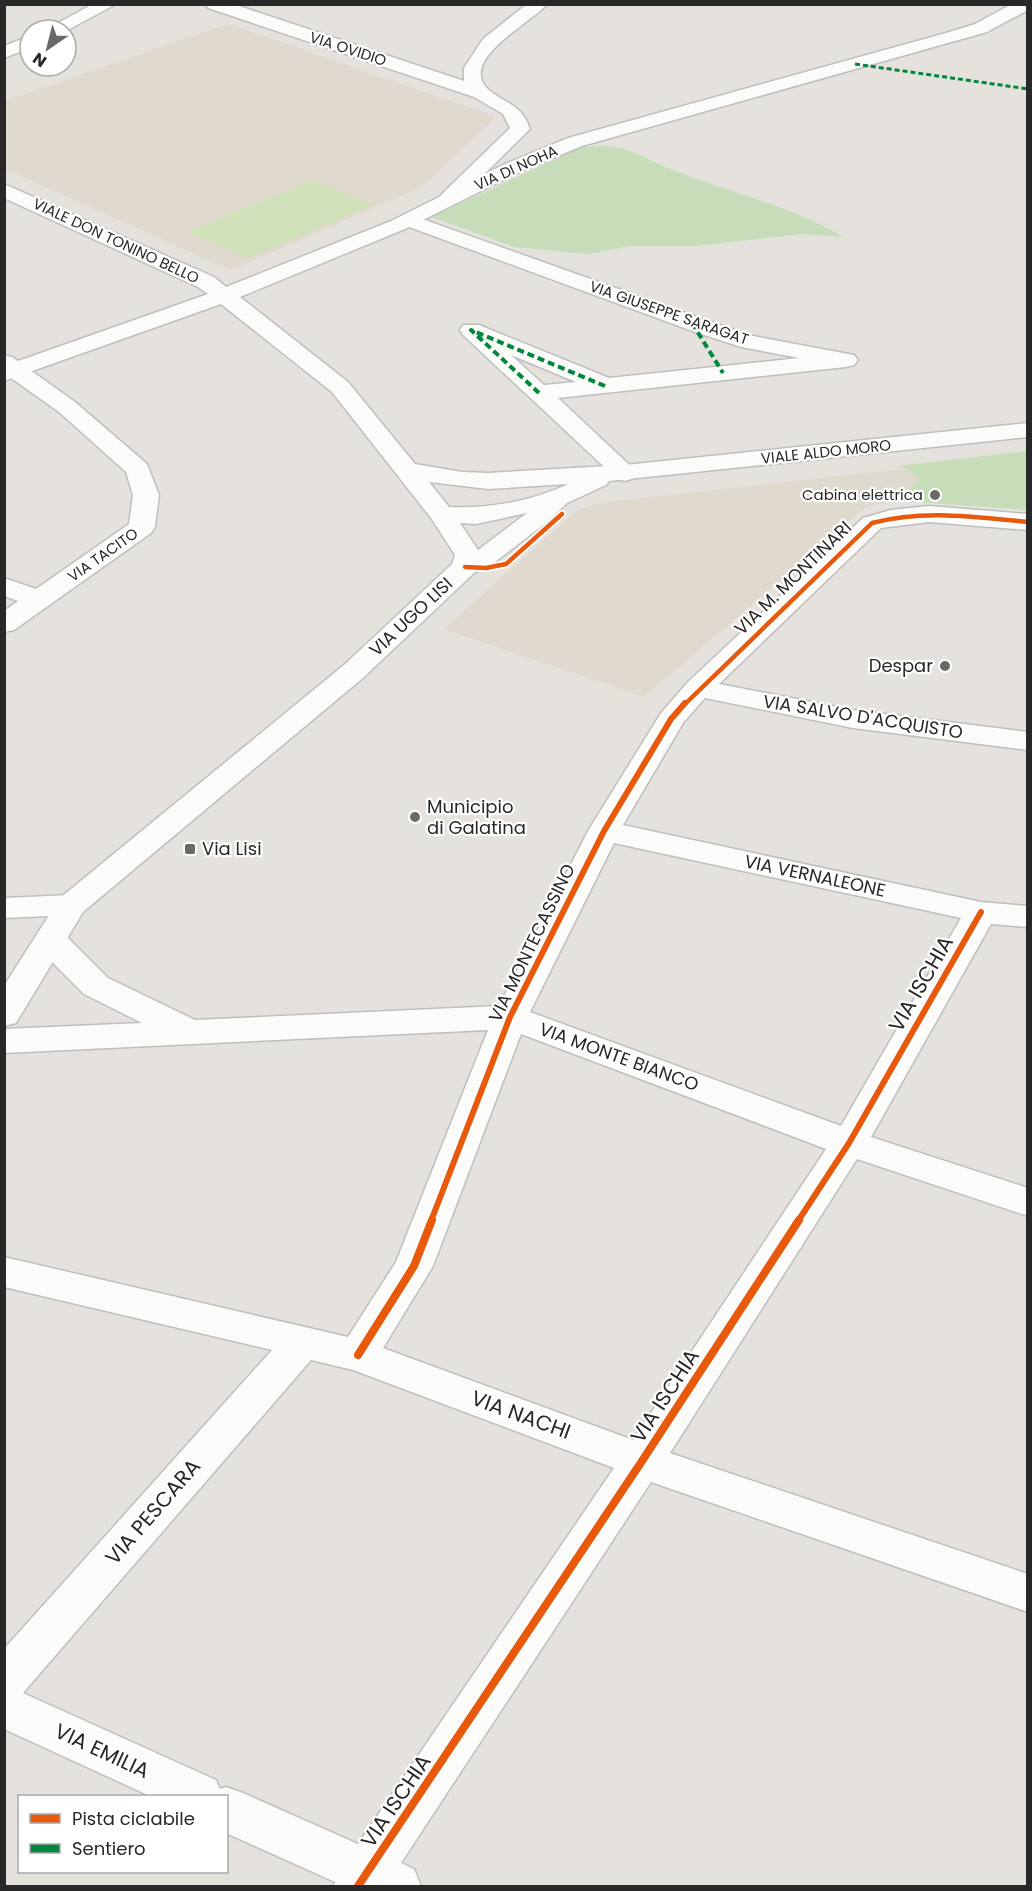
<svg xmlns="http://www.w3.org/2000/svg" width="1032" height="1891" font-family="Poppins,sans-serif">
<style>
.education{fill:#dfdacd}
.green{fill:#c7ddba}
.pitch{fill:#d0e0b9}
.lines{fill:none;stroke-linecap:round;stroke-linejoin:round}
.street-casing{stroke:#bfbebf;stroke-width:3}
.secondary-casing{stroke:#bfbebf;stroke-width:3}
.street{fill:#fbfbfa;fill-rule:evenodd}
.secondary{fill:#fbfbfa;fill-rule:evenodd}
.quiet-far1{stroke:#00873e;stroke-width:3;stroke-dasharray:5 3;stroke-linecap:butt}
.quiet{stroke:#00873e;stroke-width:4;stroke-dasharray:7 4;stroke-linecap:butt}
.cycleway-far2-casing{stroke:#fff;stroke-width:8}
.cycleway-far1-casing{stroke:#fff;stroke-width:10}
.cycleway-casing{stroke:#fff;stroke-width:11}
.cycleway-far2{stroke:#e8590c;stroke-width:4.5}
.cycleway-far1{stroke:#e8590c;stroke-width:6}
.cycleway{stroke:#e8590c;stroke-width:8}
.poi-dot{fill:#6a6968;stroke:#fff;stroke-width:2}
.labels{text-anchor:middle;stroke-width:4.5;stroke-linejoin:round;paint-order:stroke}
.far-street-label{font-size:15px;fill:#282828;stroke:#fff}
.far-poi-label{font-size:15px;fill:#282828;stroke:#fff;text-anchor:end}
.street-label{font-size:18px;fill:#282828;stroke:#fff}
.poi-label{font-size:18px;fill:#282828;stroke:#fff;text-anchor:start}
.near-street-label{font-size:21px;fill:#282828;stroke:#fff}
</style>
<rect width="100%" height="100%" fill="#e5e2de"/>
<g class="education">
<path d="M229,24l267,93 -75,70 -190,83 -226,-101 -1,-68z"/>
<path d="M901,469l9,2 8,9 -19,21 -33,6 -222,190 -200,-68 131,-117 12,-5 22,-5z"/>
</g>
<g class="green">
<path d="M597,146c34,0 48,13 78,25 57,22 116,35 169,66l-43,-3 -105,12h-65l-43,8 -74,-7 -83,-30 148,-69z"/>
<path d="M1027,451v59l-128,-9 19,-21 -8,-9 -12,-5z"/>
</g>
<path class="pitch" d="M313,180l61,24 -126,54 -61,-26z"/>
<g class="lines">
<g class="street-casing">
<g id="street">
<path d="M93,4h23l-50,27 -21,-1z"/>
<path d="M206,4h27l231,77v-13l19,-29 44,-35h20c-15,19 -98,60 -53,90 17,11 29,14 36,35l-74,73h-14l-3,-4 3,-4 68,-66 -7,-14 -29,-17 -266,-89z"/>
<path d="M30,36v12l-26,10v-12z"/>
<path d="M408,214l306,109 39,13 101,19 4,5 -4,5 -8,2 -288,31 80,75 -4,5 -9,3 -9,-3 -153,-143 -3,-5 3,-5h16l130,53 190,-20 -58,-11 -43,-14 -297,-109 -3,-4 3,-4zM511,355l65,27 -32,3z"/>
<path d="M4,355l8,2 63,45 72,62 12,31 -4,32 -4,6 -137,97 -10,2v-21l14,-10 -14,-5v-18l32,11 93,-65 4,-29 -7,-23 -67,-60 -55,-39z"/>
<path d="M929,506l99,8v16l-99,-8 -48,6 -162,156 134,26 175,22v18l-175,-22 -148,-30 -22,25 -60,102 358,77 47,4v21l-37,-3 -120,213 157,51v28l-171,-57 -187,294 358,121v38l-377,-130 -250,381 13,6 7,17h-87l1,-4 -109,-49v-37h-76l-146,-67v-80l268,-299 -268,-63v-30l344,80 48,-75 92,-232 -484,23v-24l138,-6 -58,-29 -46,-46 -4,-8 4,-8 12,-3 12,3 46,46 87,42 304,-14 89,-175 73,-118 27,-31 175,-164 28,-8zM614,843l347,75 -120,208 -311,-114zM521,1034l305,115 -193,291 -250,-92 50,-82zM311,1360l42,10 261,98 -256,376 -115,-51 -17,-6 -6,2 -4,-9 -193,-87z"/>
<path d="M71,895l11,3 5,7 -5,7 -11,3 -67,3v-20z"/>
</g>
</g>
<g class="secondary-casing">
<path id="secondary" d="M1012,4h16v6l-41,22 -405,114 -63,26 -114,57 -165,68 108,85 67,82 47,8 26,1 137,-8 403,-42v14l-419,44 -3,4 -39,18 -20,19 -56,43 -17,8 -110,104 -281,235 -67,111 -12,3v-40l56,-88 284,-233 108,-101 3,-9 -24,-37 -99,-126 -111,-88 -217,77v-15l204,-72 -10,-7 -194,-89v-14l210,93 12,10 165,-66 114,-57 63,-26 378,-105 29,-9zM429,482l59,7 80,-5c-36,17 -79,25 -119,23zM527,513l-49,37 -18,-27 16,1z"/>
</g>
<use href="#street" class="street"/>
<use href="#secondary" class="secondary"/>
<path class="quiet-far1" d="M855,64l173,25"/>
<g class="quiet">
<path d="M692,323l31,50"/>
<path d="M539,393l-68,-63 134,56"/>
</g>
<g class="cycleway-far2-casing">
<g id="cycleway-far2">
<path d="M465,567l21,1 20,-4 56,-50"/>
<path d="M684,705l188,-182c52,-14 103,-6 156,-1"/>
</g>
</g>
<g class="cycleway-far1-casing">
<g id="cycleway-far1">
<path d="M431,1221l79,-204 94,-186 67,-112 14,-16"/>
<path d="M798,1221l51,-78 132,-231"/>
</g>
</g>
<g class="cycleway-casing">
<g id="cycleway">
<path d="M358,1355l56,-89 18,-46"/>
<path d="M358,1886l284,-425 157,-241"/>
</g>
</g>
<use href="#cycleway-far2" class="cycleway-far2"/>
<use href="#cycleway-far1" class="cycleway-far1"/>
<use href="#cycleway" class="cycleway"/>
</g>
<g class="poi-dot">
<circle cx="935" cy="495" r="6"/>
<circle cx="945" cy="666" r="6"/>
<circle cx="415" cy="817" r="6"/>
<rect x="184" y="843" width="12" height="12" rx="3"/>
</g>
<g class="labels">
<g class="far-street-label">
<text transform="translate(348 49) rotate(18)" y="5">VIA OVIDIO</text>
<text transform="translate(516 168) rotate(-24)" y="5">VIA DI NOHA</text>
<text transform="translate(116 241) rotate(25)" y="5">VIALE DON TONINO BELLO</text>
<text transform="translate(669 313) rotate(19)" y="5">VIA GIUSEPPE SARAGAT</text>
<text transform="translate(826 452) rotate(-6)" y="5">VIALE ALDO MORO</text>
<text transform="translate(103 555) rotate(-35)" y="5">VIA TACITO</text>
</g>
<g class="far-poi-label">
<text x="923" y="500">Cabina elettrica</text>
</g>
<g class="street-label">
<text transform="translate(793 578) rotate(-44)" y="6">VIA M. MONTINARI</text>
<text transform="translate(411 617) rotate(-43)" y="6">VIA UGO LISI</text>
<text transform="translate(863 717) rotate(9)" y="6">VIA SALVO D'ACQUISTO</text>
<text transform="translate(815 876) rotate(12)" y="6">VIA VERNALEONE</text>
<text transform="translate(532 943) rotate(-64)" y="6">VIA MONTECASSINO</text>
<text transform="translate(619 1057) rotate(20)" y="6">VIA MONTE BIANCO</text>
</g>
<g class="poi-label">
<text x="933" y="672" text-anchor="end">Despar</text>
<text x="427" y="813">Municipio<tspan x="427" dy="21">di Galatina</tspan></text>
<text x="202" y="855">Via Lisi</text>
</g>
<g class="near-street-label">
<text transform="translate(921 984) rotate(-60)" y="7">VIA ISCHIA</text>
<text transform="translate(665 1396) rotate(-57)" y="7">VIA ISCHIA</text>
<text transform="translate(521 1415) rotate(20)" y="7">VIA NACHI</text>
<text transform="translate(153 1512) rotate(-49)" y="7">VIA PESCARA</text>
<text transform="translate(102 1751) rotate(25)" y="7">VIA EMILIA</text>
<text transform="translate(396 1801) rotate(-56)" y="7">VIA ISCHIA</text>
</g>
</g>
<rect width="1032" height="1891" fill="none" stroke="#282828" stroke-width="12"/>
<rect x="18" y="1795" width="210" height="78" fill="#ffffff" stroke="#a9a9a9" stroke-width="1.5"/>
<rect x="30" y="1814" width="30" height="9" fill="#e8590c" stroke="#a9a9a9" stroke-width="1.5"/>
<text x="72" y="1825" font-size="18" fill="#282828">Pista ciclabile</text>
<rect x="30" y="1844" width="30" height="9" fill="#00873e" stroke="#a9a9a9" stroke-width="1.5"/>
<text x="72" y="1855" font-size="18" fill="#282828">Sentiero</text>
<g transform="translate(48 48) rotate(215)"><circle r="28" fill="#ffffff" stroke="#a9a9a9" stroke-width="1.5"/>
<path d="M0-4.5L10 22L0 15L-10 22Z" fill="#6a6968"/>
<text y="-9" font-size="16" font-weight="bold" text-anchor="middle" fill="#282828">N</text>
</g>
</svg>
